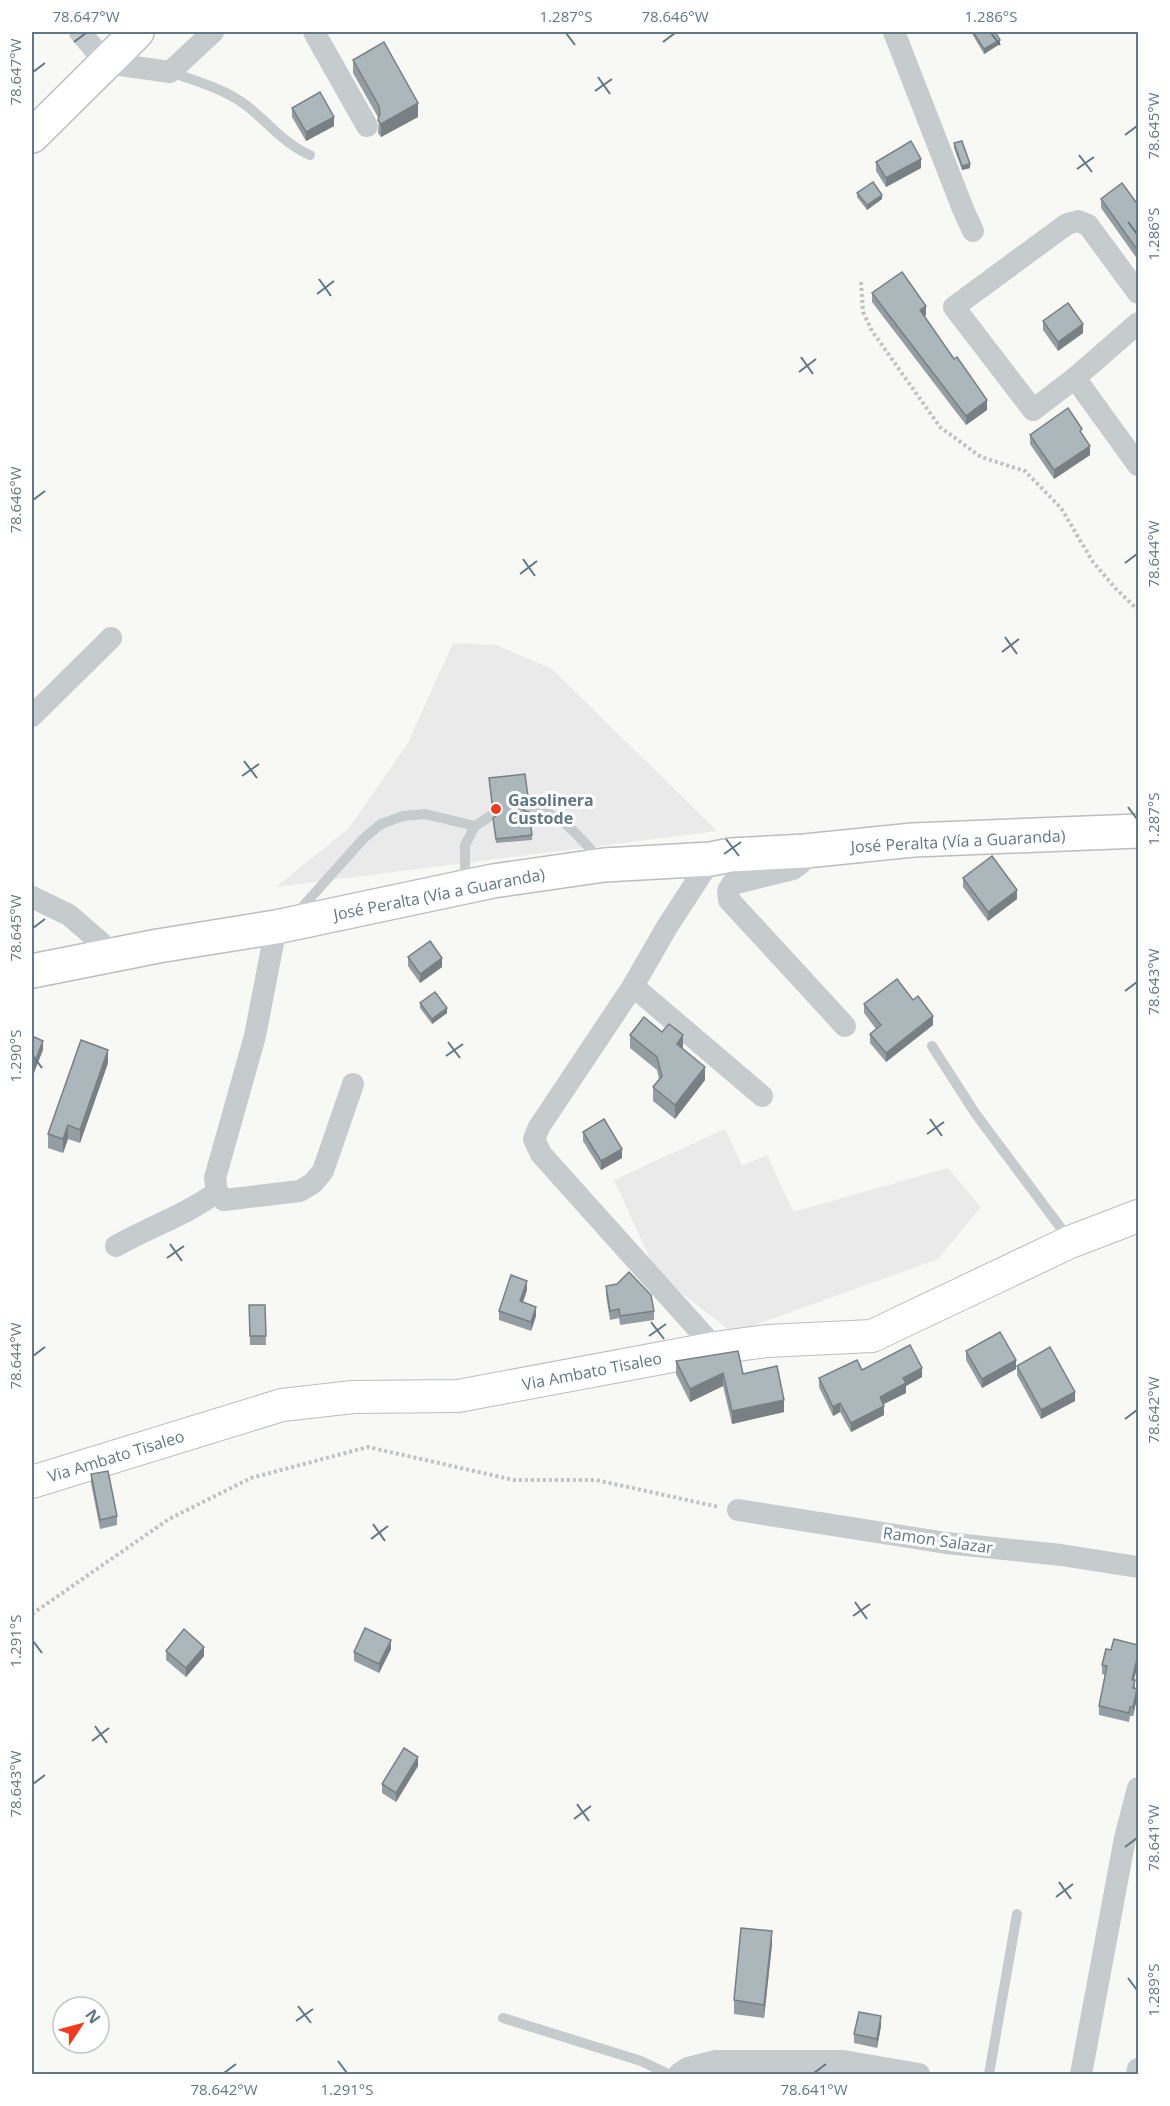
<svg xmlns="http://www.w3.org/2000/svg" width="1170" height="2106" font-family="'Open Sans',sans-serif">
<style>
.built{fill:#e9eae9}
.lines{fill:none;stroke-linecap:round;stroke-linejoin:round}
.secondary-casing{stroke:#b8bec2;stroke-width:34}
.highway-casing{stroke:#babec1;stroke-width:36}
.path{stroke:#bfc3c4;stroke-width:4;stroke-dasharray:3 3;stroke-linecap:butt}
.lane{stroke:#c6cbce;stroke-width:10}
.street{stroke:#c6cbce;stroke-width:22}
.secondary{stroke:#fff;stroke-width:32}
.highway{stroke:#fff;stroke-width:33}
.wall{fill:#949da1}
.shaded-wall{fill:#788083}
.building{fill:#acb7bb;stroke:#788083;stroke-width:1.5}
.ticks{fill:none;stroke:#617783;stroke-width:2}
.poi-dot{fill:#f13b1c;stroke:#fff;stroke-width:2}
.labels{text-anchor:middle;stroke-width:6;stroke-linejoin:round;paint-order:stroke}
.poi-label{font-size:16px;font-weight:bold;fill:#617783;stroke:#fff;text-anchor:start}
.street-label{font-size:16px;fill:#617783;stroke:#fff}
.neatline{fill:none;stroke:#617783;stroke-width:2}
.ticks-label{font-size:15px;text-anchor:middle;fill:#617783}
</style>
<rect width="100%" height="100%" fill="#f8f8f5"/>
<g class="built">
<path d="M453,643l43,2 56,24 165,162 -441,56 73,-59 59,-85z"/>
<path d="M725,1129l17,37 25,-11 26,57 155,-44 33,39 -43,52 -205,74 -76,-59 -43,-94z"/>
</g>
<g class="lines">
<g class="secondary-casing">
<path id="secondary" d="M32,1482l250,-77 71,-8 105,-1 257,-48 52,-7 105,-5 198,-94 68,-26"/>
</g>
<g class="highway-casing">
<g id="highway">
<path d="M32,136l105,-104"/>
<path d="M32,971l126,-25 118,-19 217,-46 111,-16 107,-6 20,-4 74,-4 108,-11 225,-9"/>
</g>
</g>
<g class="path">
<path d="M861,282l2,30 9,19 68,96 41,30 44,14 36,37 32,54 24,28 21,20"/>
<path d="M32,1614l137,-95 82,-41 117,-31 146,33h82l123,27"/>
</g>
<g class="lane">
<path d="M170,72c26,9 55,17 77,34 22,17 37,38 63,49"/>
<path d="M528,809c30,-1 54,31 72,51"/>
<path d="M465,884v-39l10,-19 17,-11"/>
<path d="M296,914l68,-76 17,-14 22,-8 22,-2 50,12"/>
<path d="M932,1046l43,67 94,126"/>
<path d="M503,2018l138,43 27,13"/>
<path d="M989,2074l28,-160"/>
</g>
<g class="street">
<path d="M80,32l26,31 64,9 43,-40"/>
<path d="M314,32l53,94"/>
<path d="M894,32l69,177 10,22"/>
<path d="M1138,293l-50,-68 -10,-4 -11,3 -113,83 79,103 42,-32 63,-55"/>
<path d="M1075,378l63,87"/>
<path d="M32,716l79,-78"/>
<path d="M805,851l-4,12 -8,6 -61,15 -4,7 1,9 116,126"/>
<path d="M711,859l-44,68 -34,59 -94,141 -5,12 7,15 174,194"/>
<path d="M32,897l37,18 45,39"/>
<path d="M276,927l-21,109 -40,142 2,14 7,8 76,-9 13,-8 10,-12 30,-87"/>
<path d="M633,986l129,110"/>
<path d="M116,1246c33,-19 70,-31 101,-54"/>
<path d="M738,1510l208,33 115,12 77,12"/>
<path d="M679,2074l9,-6 28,-7h127l76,13"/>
<path d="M1081,2074l44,-236 13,-50"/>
<path d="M1137,2074l1,-5"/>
</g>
<use href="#secondary" class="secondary"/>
<use href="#highway" class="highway"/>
</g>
<g class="wall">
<path d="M971,32h24l5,12 -16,10z"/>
<path d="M353,60l65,57 -37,20 -3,-4 1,-14 -26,-46z"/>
<path d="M292,108l42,18 -28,15 -14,-24z"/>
<path d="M954,143l16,25 -8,2 -8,-22z"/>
<path d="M876,162l45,6 -35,19 -10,-16z"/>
<path d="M857,193l25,6 -15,11 -10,-13z"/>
<path d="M1101,199l37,6v55l-37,-52z"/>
<path d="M872,293l54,22 -2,1 63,94 -21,15 -94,-123z"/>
<path d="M1043,321l40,12 -25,18 -15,-21z"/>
<path d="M1030,435l60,20 -36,24 -24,-35z"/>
<path d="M489,778l39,24 -6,2 -1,2 11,29v5l-36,3 -3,-25 5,-4 1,-1 -3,-4 -4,-1z"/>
<path d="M963,878l54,21 -29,22 -25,-34z"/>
<path d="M408,957l34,10 -22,16 -12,-17z"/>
<path d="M913,1000l20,25 -47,37 -16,-19v-9l6,-5 -12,-16v-9z"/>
<path d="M420,1003l27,10 -15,11 -12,-16z"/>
<path d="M630,1035l53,14 22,31 -30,39 -22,-18v-14l6,-8 -2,-9 -27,-22z"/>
<path d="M108,1063l-28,80 -12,-4 -5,14 -15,-5v-14z"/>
<path d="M583,1132l39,26 -21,12 -18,-29z"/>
<path d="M606,1286l48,25v9l-34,5 -1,-7 -9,2 -4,-25z"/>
<path d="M527,1290l-4,12 13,14 -5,15 -32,-11v-9z"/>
<path d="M249,1305h16l1,40h-16z"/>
<path d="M966,1351l50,18 -34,19 -16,-28z"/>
<path d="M676,1361l67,13 41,38 -52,12 -9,-38 -33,16 -14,-28z"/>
<path d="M1017,1366l58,35 -34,18 -24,-44z"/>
<path d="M862,1370l60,7 -16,9v7l-23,11 1,11 -33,17 -11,-20 -7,4 -14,-29v-9z"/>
<path d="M91,1474l26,42v9l-17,4 -9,-46z"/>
<path d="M391,1649l-12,24 -25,-12v-9z"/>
<path d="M1106,1649l28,31 3,18 -4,18h-3l-1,6 -30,-7v-9l7,-31 -4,-1v-9z"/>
<path d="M166,1651l38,5 -18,21 -20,-17z"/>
<path d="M418,1766l-22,36 -14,-9v-9z"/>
<path d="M772,1944l-8,74 -30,-4v-14z"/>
<path d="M881,2026l-4,22 -23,-5v-9z"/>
</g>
<g class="shaded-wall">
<path d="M1000,40v4l-16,10v-5z"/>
<path d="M418,103v14l-37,20v-13z"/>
<path d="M334,117v9l-28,15v-9z"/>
<path d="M921,159v9l-35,19v-9z"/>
<path d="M970,164v4l-8,2v-4z"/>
<path d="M882,195v4l-15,11v-5z"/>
<path d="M926,306v9l-6,4v-9z"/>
<path d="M1083,324v9l-25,18v-9z"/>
<path d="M987,400v10l-21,15v-9z"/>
<path d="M1090,446v9l-36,24v-9z"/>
<path d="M528,797v5l-6,2 -1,5v-5l1,-4z"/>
<path d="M1017,890v9l-29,22v-9z"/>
<path d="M442,958v9l-22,16v-9z"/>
<path d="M447,1008v5l-15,11v-5z"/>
<path d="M933,1016v9l-47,37v-9z"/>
<path d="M683,1035v14l-6,8v-13z"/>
<path d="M43,1041v9l-11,28v-9z"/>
<path d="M108,1050v13l-28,80v-13z"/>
<path d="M705,1067v13l-30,39v-14z"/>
<path d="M68,1125v14l-5,14v-14z"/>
<path d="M622,1149v9l-21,12v-9z"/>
<path d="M527,1281v9l-7,20v-9z"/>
<path d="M536,1307v9l-5,15v-9z"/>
<path d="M1016,1360v9l-34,19v-9z"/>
<path d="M922,1368v9l-16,9v7l-26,13v-9l23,-19z"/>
<path d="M723,1373v13l-33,16v-13z"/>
<path d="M1075,1392v9l-34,18v-9z"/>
<path d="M784,1400v12l-52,12v-13z"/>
<path d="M840,1403v9l-7,4v-9z"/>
<path d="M884,1406v9l-33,17v-9z"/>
<path d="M391,1640v9l-12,24v-9z"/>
<path d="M204,1647v9l-18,21v-9z"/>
<path d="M1138,1655v9l-6,25v-9z"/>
<path d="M1137,1689v9l-4,18v-9z"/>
<path d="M418,1757v9l-22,36v-9z"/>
<path d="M772,1931v13l-8,74v-13z"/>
<path d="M881,2016v10l-4,22v-9z"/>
</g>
<g class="building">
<path d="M973,32h22l5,8 -16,9z"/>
<path d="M384,42l34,61 -37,21 -3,-4 2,-7 -1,-7 -26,-46z"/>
<path d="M320,92l14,25 -28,15 -14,-24z"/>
<path d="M911,141l10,18 -35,19 -10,-16z"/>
<path d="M962,141l8,23 -8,2 -8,-23z"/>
<path d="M873,182l9,13 -15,10 -10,-12z"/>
<path d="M1122,183l16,22v46l-37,-52z"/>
<path d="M902,272l24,34 -6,4 34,49 3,-2 30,43 -21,16 -94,-123z"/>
<path d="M1068,303l15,21 -25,18 -15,-21z"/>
<path d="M1068,408l14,21 -2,2 10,15 -36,24 -24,-35z"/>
<path d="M525,774l3,23 -6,3 -1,4 2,6 6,2 3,23 -36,4 -3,-21 5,-4 1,-5 -3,-5 -4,-1 -3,-25z"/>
<path d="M992,856l25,34 -29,22 -25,-34z"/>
<path d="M430,941l12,17 -22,16 -12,-17z"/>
<path d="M897,979l16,21 5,-4 15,20 -47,37 -16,-19 11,-9 -17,-21z"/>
<path d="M435,992l12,16 -15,11 -12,-16z"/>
<path d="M644,1017l18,15 7,-8 14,11 -6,9 28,23 -30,38 -22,-18 9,-11 -5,-19 -27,-22z"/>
<path d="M32,1036l11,5 -11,28z"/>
<path d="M81,1040l27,10 -28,80 -12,-5 -5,14 -15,-5z"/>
<path d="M604,1119l18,30 -21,12 -18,-29z"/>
<path d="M629,1272l22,23 3,16 -34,5 -1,-7 -9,2 -4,-25 11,-2z"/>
<path d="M511,1275l16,6 -7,20 16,6 -5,15 -32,-11z"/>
<path d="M249,1305h16l1,31h-16z"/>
<path d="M1000,1332l16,28 -34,19 -16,-28z"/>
<path d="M910,1345l12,23 -19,10 3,5 -26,14 4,9 -33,17 -11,-20 -7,4 -14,-29 38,-18 5,10z"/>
<path d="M1050,1347l25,45 -34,18 -24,-44z"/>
<path d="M738,1351l5,23 34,-8 7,34 -52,11 -9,-38 -33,16 -14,-28z"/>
<path d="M108,1471l9,45 -17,4 -9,-46z"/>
<path d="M365,1628l26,12 -12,24 -25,-12z"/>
<path d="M184,1629l20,18 -18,21 -20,-17z"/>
<path d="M1114,1639l24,6v10l-6,25h3l-2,8 4,1 -4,18h-3l-1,6 -30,-7 8,-40 -5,-1 4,-16 5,1z"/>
<path d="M404,1748l14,9 -22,36 -14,-9z"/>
<path d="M741,1928l31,3 -8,74 -30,-5z"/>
<path d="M859,2012l22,4 -4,23 -23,-5z"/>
</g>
<path class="ticks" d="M566,33l9,12M991,33l9,12M74,42l12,-9M663,42l12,-9M33,72l12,-9M598,77l12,17M595,91l17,-12M1125,135l12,-9M1079,155l13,17M1077,169l17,-12M1128,222l9,12M319,279l12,17M317,294l17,-13M801,357l12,17M799,372l17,-13M33,500l12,-9M523,559l12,17M1125,563l12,-9M520,574l17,-13M1005,637l12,17M1002,652l17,-13M244,761l13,17M242,776l17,-12M1128,807l9,12M726,839l13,17M724,854l17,-12M33,928l12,-9M1125,991l12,-9M448,1042l12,16M33,1056l9,12M446,1056l17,-12M930,1119l12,17M927,1134l17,-12M170,1244l12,17M167,1258l17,-12M651,1322l13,17M649,1336l17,-12M33,1356l12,-9M1125,1419l12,-9M373,1524l12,17M371,1539l17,-13M855,1602l12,17M853,1616l17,-12M33,1641l9,12M95,1726l12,17M92,1741l17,-13M33,1784l12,-9M577,1804l12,17M574,1819l17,-13M1125,1847l12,-9M1059,1882l12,17M1056,1897l17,-13M1128,1978l9,12M298,2006l13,17M296,2021l17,-12M338,2061l9,12M224,2073l12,-9M814,2073l12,-9"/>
<circle class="poi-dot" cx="496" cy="809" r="6"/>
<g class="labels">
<g class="poi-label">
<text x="508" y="806">Gasolinera<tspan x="508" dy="18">Custode</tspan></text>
</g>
<g class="street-label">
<text transform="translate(958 841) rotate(-3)" y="6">José Peralta (Vía a Guaranda)</text>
<text transform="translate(439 894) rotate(-11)" y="6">José Peralta (Vía a Guaranda)</text>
<text transform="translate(592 1371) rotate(-11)" y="6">Via Ambato Tisaleo</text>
<text transform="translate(116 1456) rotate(-17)" y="6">Via Ambato Tisaleo</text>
<text transform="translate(938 1540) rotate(8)" y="6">Ramon Salazar</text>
</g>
</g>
<rect width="1170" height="2106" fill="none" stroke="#ffffff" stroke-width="66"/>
<g transform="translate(81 2025) rotate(54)"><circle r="28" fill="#ffffff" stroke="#c0c9cd" stroke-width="1.5"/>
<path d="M0-4.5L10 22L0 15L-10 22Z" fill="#f13b1c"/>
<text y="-9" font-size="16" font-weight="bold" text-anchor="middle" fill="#617783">N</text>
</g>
<rect x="33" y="33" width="1104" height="2040" class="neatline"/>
<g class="ticks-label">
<text x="86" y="22">78.647°W</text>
<text x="566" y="22">1.287°S</text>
<text x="675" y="22">78.646°W</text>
<text x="991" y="22">1.286°S</text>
<text transform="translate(16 72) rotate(-90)" y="5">78.647°W</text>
<text transform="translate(1154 126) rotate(-90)" y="5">78.645°W</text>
<text transform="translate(1154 234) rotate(-90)" y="5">1.286°S</text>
<text transform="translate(16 500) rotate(-90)" y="5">78.646°W</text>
<text transform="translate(1154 554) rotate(-90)" y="5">78.644°W</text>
<text transform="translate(1154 819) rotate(-90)" y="5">1.287°S</text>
<text transform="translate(16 928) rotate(-90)" y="5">78.645°W</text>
<text transform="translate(1154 982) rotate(-90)" y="5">78.643°W</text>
<text transform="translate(16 1056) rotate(-90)" y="5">1.290°S</text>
<text transform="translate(16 1356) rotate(-90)" y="5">78.644°W</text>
<text transform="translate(1154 1410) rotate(-90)" y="5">78.642°W</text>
<text transform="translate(16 1641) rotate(-90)" y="5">1.291°S</text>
<text transform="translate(16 1784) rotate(-90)" y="5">78.643°W</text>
<text transform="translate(1154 1838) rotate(-90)" y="5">78.641°W</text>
<text transform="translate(1154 1990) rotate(-90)" y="5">1.289°S</text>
<text x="224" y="2095">78.642°W</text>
<text x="347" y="2095">1.291°S</text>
<text x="814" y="2095">78.641°W</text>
</g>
</svg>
